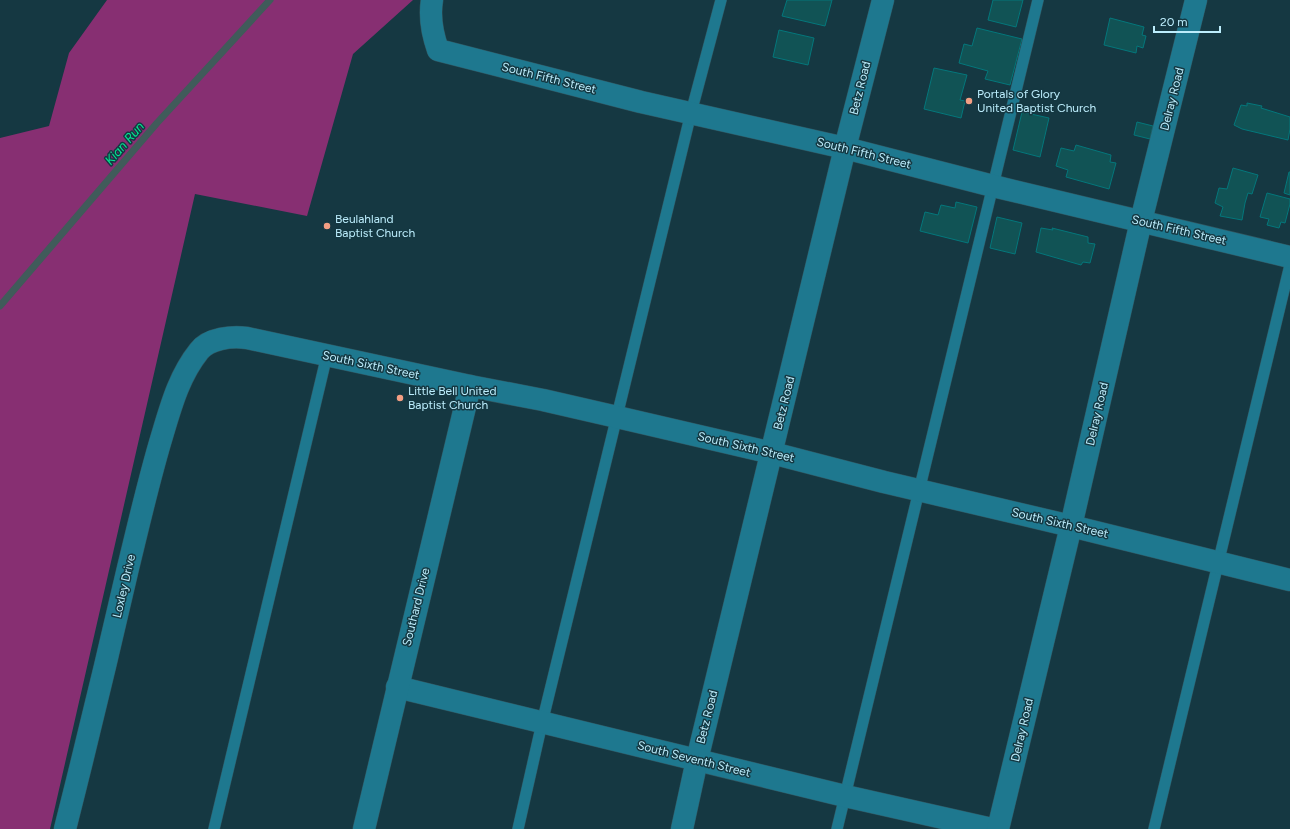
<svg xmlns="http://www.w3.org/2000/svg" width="1290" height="829" font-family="Figtree,sans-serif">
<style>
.green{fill:#872f72}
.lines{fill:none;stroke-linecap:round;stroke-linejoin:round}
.stream{stroke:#405b5a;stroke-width:7}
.building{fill:#115355;stroke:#04777b}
.service-casing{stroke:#31555f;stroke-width:12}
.minor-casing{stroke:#31555f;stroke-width:23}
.service{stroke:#1e788f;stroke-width:11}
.minor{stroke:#1e788f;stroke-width:22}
.poi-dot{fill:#f39f84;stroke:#153842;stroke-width:1.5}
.labels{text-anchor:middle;stroke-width:3;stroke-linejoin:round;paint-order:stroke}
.street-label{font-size:12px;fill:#bcedfc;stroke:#153842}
.poi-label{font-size:12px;fill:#bcedfc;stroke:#153842;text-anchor:start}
.water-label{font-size:13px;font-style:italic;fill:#06e291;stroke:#153842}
</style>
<rect width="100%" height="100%" fill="#153842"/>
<path class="green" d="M107,0h306l-60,54 -46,162 -112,-22 -145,635h-50v-691l49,-12 20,-73z"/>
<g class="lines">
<path class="stream" d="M0,306l157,-183 113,-123"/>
</g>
<g class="building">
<path d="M787,0h45l-7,26 -43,-10z"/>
<path d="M993,0h30l-7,27 -28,-7z"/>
<path d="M1110,18l34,9 -2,8 4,1 -3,12 -6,-2 -1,7 -32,-8z"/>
<path d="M977,28l45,11 -12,46 -25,-6 3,-8 -29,-8 5,-19 8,2z"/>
<path d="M779,30l35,8 -6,27 -35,-8z"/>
<path d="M934,68l33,7 -7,25 5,1 -4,17 -37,-9z"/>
<path d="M1247,103l15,3 -1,2 29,9v12l-2,11 -46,-11 -8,-4 7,-20 6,1z"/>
<path d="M1022,112l27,6 -9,39 -27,-7z"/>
<path d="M1137,122l16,4 -3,13 -16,-4z"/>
<path d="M1076,145l35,10 -1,7 6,1 -7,26 -43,-12 2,-7 -12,-4 5,-18 13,3z"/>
<path d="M1233,168l25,7 -6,19 -4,-1 -3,10 -3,17 -22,-4 3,-9 -8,-4 4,-15 8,1z"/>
<path d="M1289,172h1v23l-6,-2z"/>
<path d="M1267,193l23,6v5l-5,19 -4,-1 -2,6 -12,-3 2,-6 -9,-2z"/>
<path d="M956,202l21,5 -9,36 -48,-12 5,-19 13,3 3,-10 14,3z"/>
<path d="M997,217l25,6 -7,31 -25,-6z"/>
<path d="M1041,228l12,2 -1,-2 36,9v6l7,1 -5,19 -7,-1 -2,3 -45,-13z"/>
</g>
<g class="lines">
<g class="service-casing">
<g id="service">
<path d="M214,829l113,-474"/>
<path d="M518,829l24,-106 149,-610 30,-113"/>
<path d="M837,829l201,-829"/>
<path d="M1154,829l136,-564"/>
</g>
</g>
<g class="minor-casing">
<g id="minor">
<path d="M432,0c-3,18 0,33 6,50l203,52 204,46 148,38 297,71"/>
<path d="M397,687l448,109 147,33"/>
<path d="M65,829c22,-87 43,-174 63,-261 11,-45 21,-89 34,-132 9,-30 17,-60 37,-85 10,-13 33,-15 48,-13l223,48 73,14 74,17 155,36 112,29 187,44 219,54"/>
<path d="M364,829l106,-443"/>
<path d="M682,829l15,-69 148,-612 38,-148"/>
<path d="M998,829l73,-303 70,-305 55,-221"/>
</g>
</g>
<use href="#service" class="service"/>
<use href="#minor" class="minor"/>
</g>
<g class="poi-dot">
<circle cx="969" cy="101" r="4"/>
<circle cx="327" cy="226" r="4"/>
<circle cx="400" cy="398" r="4"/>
</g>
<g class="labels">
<g class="street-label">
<text transform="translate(549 78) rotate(14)" y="4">South Fifth Street</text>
<text transform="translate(860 88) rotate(-76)" y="4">Betz Road</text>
<text transform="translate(1172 99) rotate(-76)" y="4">Delray Road</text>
<text transform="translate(864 153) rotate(14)" y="4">South Fifth Street</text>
<text transform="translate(1179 230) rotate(13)" y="4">South Fifth Street</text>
<text transform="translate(371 365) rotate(12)" y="4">South Sixth Street</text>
<text transform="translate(784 403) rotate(-76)" y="4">Betz Road</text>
<text transform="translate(1097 414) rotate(-77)" y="4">Delray Road</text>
<text transform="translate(746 447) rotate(13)" y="4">South Sixth Street</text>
<text transform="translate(1060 523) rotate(13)" y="4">South Sixth Street</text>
<text transform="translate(124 586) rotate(-77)" y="4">Loxley Drive</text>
<text transform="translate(416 607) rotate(-76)" y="4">Southard Drive</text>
<text transform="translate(707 717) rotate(-76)" y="4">Betz Road</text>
<text transform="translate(1022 730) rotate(-77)" y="4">Delray Road</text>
<text transform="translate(694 759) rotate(14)" y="4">South Seventh Street</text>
</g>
<g class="poi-label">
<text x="977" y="98">Portals of Glory<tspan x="977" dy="14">United Baptist Church</tspan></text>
<text x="335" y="223">Beulahland<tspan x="335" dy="14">Baptist Church</tspan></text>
<text x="408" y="395">Little Bell United<tspan x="408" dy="14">Baptist Church</tspan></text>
</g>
<g class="water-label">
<text transform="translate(124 143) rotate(-49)" y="5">Kian Run</text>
</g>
</g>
<path d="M1154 26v6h66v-6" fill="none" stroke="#bcedfc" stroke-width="2"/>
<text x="1160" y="26" font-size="12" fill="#bcedfc" stroke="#153842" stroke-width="3" paint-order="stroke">20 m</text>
</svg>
